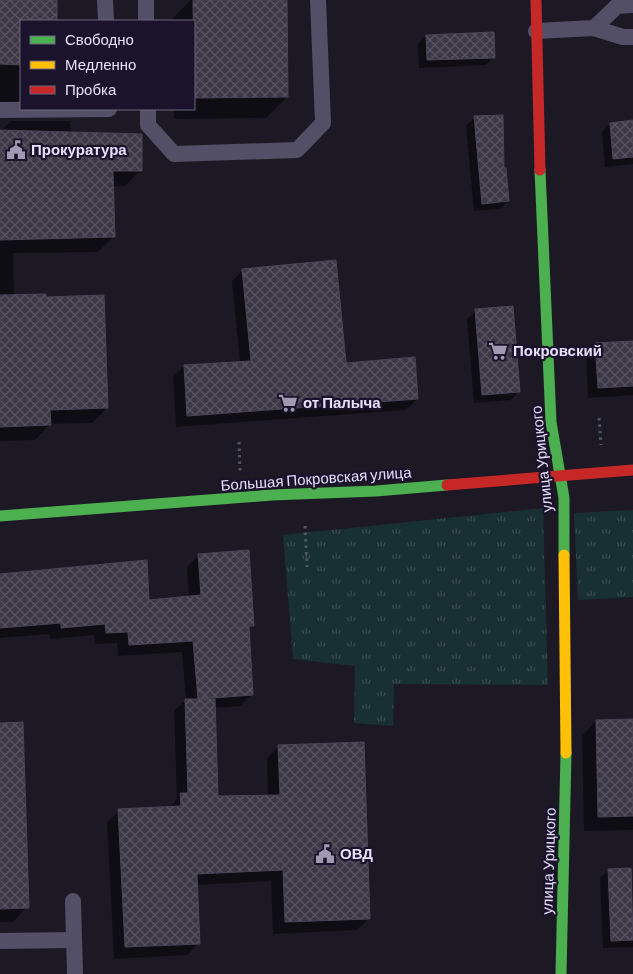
<svg xmlns="http://www.w3.org/2000/svg" width="633" height="974" font-family="Barlow,sans-serif">
<style>
.grass{fill:url(#grass-tufts)}
.shadow{fill:#0007}
.building{fill:url(#building-cross-hatch);stroke:#4a4457}
.lines{fill:none;stroke-linecap:round;stroke-linejoin:round}
.path{stroke:#4d5766;stroke-width:3;stroke-dasharray:2.5 4;stroke-linecap:butt}
.lane{stroke:#524f66;stroke-width:16}
.fast{stroke:#4caf50;stroke-width:11}
.slow{stroke:#ffc107;stroke-width:11}
.jam{stroke:#c62828;stroke-width:11}
.labels{text-anchor:middle;stroke-width:4.5;stroke-linejoin:round;paint-order:stroke}
.poi-label{font-size:15px;font-weight:bold;fill:#e6e0fd;stroke:#1a132b;text-anchor:start}
.street-label{font-size:15px;fill:#e6e0fd;stroke:#1a132b}
</style>
<defs>
<pattern id="grass-tufts" width="24" height="20" patternUnits="userSpaceOnUse" patternTransform="scale(1.25)"><rect width="24" height="20" fill="#182f33"/><path d="M3 7l-1-3M5 7V3M7 7l1-3M15 17l-1-3M17 17v-4M19 17l1-3" fill="none" stroke="#3a4d51"/></pattern>
<pattern id="building-cross-hatch" width="8" height="8" patternUnits="userSpaceOnUse" patternTransform="scale(1.25)"><rect width="8" height="8" fill="#3c3846"/><path d="M0 0l8 8M0 8l8-8" fill="none" stroke="#585462"/></pattern>
</defs>
<rect width="100%" height="100%" fill="#1c1925"/>
<g class="grass">
<path d="M543,508l5,177 -154,-1 -1,42 -39,-3 1,-57 -62,-7 -10,-124z"/>
<path d="M633,510v87l-55,3 -4,-87z"/>
</g>
<g class="shadow">
<path d="M0,0h55l1,21h-35v88l-21,5z"/>
<path d="M191,0h95l1,97 -21,21 -92,1v-10h20v-88h-21v-3z"/>
<path d="M426,36l68,21 -8,8 -67,3 -1,-24z"/>
<path d="M475,117l33,84 -8,8 -26,2 -8,-85z"/>
<path d="M11,121h59l1,13 69,37 -15,15h-13l1,51 -15,15 -85,1 1,43 93,112 -15,15 -42,1 -15,16 -35,1v-310z"/>
<path d="M633,122v42l-28,3 -3,-35 8,-8z"/>
<path d="M243,270l102,95 72,34 -11,11 -230,17 -3,-50 11,-11 56,-3 -8,-82z"/>
<path d="M476,311l43,80 -8,9 -37,3 -7,-84z"/>
<path d="M633,342v53l-45,3 -2,-44 10,-10z"/>
<path d="M199,555l53,70 -4,5 4,64 -12,12 -26,2 3,90 51,-2 -1,-38 11,-11 91,172 -12,11 -84,4 -2,-53 -75,4 3,58 -12,12 -73,4 -7,-137 12,-11 50,-3 8,-9 -3,-88 12,-11 -4,-48 -64,4 -1,-13 -22,1 -1,-9 -44,4 -1,-5 -49,4v-63l148,26 41,-3 -2,-31z"/>
<path d="M633,720v110l-49,1 -2,-95 14,-15z"/>
<path d="M0,724l27,183 -14,15h-13z"/>
<path d="M609,870l24,42v35l-30,1 -3,-70z"/>
</g>
<g class="building">
<path d="M0,0h57v21h-36v44l-21,-1z"/>
<path d="M193,0h94l1,97 -94,1z"/>
<path d="M494,32l1,26 -68,2 -1,-25z"/>
<path d="M503,115l1,53h2l3,33 -27,3 -8,-88z"/>
<path d="M633,120v37l-20,2 -3,-36z"/>
<path d="M0,130l142,4v37h-29l2,66 -115,3z"/>
<path d="M336,260l10,103 69,-6 3,42 -231,17 -3,-51 67,-4 -9,-92z"/>
<path d="M46,294v3l58,-2 4,113 -58,2 1,15 -51,2v-132z"/>
<path d="M513,306l7,86 -38,3 -7,-86z"/>
<path d="M633,341v45l-35,2 -3,-45z"/>
<path d="M249,550l5,76h-5l4,69 -54,4h16l3,97 62,-1 -2,-50 86,-3 6,177 -85,3 -2,-52 -86,4 3,70 -75,3 -7,-138 63,-3 -1,-13h8l-3,-94h13l-5,-58 -64,4 -1,-13 -22,1 -1,-9 -44,4v-5l-61,5v-54l147,-14 2,40 52,-5 -3,-41z"/>
<path d="M633,719v97l-35,1 -2,-97z"/>
<path d="M23,722l6,186 -29,1v-186z"/>
<path d="M631,868l2,72 -22,1 -3,-72z"/>
</g>
<g class="lines">
<g class="path">
<path d="M599,418l2,27"/>
<path d="M239,442l1,29"/>
<path d="M305,526l2,41"/>
</g>
<g class="lane">
<path d="M105,0l1,21"/>
<path d="M146,0v21"/>
<path d="M594,28l23,-22 16,-1"/>
<path d="M536,31l58,-3 29,9h10"/>
<path d="M148,109v16l26,29 123,-4 26,-27 -5,-123"/>
<path d="M0,110l109,-1"/>
<path d="M73,901l2,73"/>
<path d="M0,941l74,-1"/>
</g>
<g class="fast">
<path d="M540,170l11,252 13,76v57"/>
<path d="M0,516l272,-21 104,-4 71,-6"/>
<path d="M561,974l5,-221"/>
</g>
<path class="slow" d="M564,555l2,198"/>
<g class="jam">
<path d="M536,0l4,170"/>
<path d="M447,485l186,-15"/>
</g>
</g>
<defs>
<g id="civic-bare" transform="scale(1.5)"><path d="M-.6-6.5H3V-4.5H.6V-3L4-1V1h2V6H-6V1h2V-1L-.6-3ZM-1.2 2.5V6h2.4V2.5Z" fill="#9f9ab1" stroke="#1a132b" stroke-width="2.5" paint-order="stroke"/></g>
<g id="supermarket-bare" transform="scale(1.5)"><path d="M-6-5.5h2.5l.6 2H6L4.5 2H-2.5L-4.4-4H-6ZM-1.5 3.2a1.3 1.3 0 1 0 .1 0ZM3 3.2a1.3 1.3 0 1 0 .1 0Z" fill="#9f9ab1" stroke="#1a132b" stroke-width="2.5" paint-order="stroke"/></g>
</defs>
<g fill-rule="evenodd">
<use href="#civic-bare" x="16" y="150"/>
<use href="#supermarket-bare" x="498" y="351"/>
<use href="#supermarket-bare" x="288" y="403"/>
<use href="#civic-bare" x="325" y="854"/>
</g>
<g class="labels">
<g class="poi-label">
<text x="31" y="155">Прокуратура</text>
<text x="513" y="356">Покровский</text>
<text x="303" y="408">от Палыча</text>
<text x="340" y="859">ОВД</text>
</g>
<g class="street-label">
<text transform="translate(542 459) rotate(-96)" y="5">улица Урицкого</text>
<text transform="translate(316 479) rotate(-4)" y="5">Большая Покровская улица</text>
<text transform="translate(549 861) rotate(-88)" y="5">улица Урицкого</text>
</g>
</g>
<rect x="20" y="20" width="175" height="90" fill="#1a132b" stroke="#6c657f"/>
<rect x="30" y="36" width="25" height="8" fill="#4caf50" stroke="#6c657f"/>
<text x="65" y="45" font-size="15" fill="#e6e0fd">Свободно</text>
<rect x="30" y="61" width="25" height="8" fill="#ffc107" stroke="#6c657f"/>
<text x="65" y="70" font-size="15" fill="#e6e0fd">Медленно</text>
<rect x="30" y="86" width="25" height="8" fill="#c62828" stroke="#6c657f"/>
<text x="65" y="95" font-size="15" fill="#e6e0fd">Пробка</text>
</svg>
